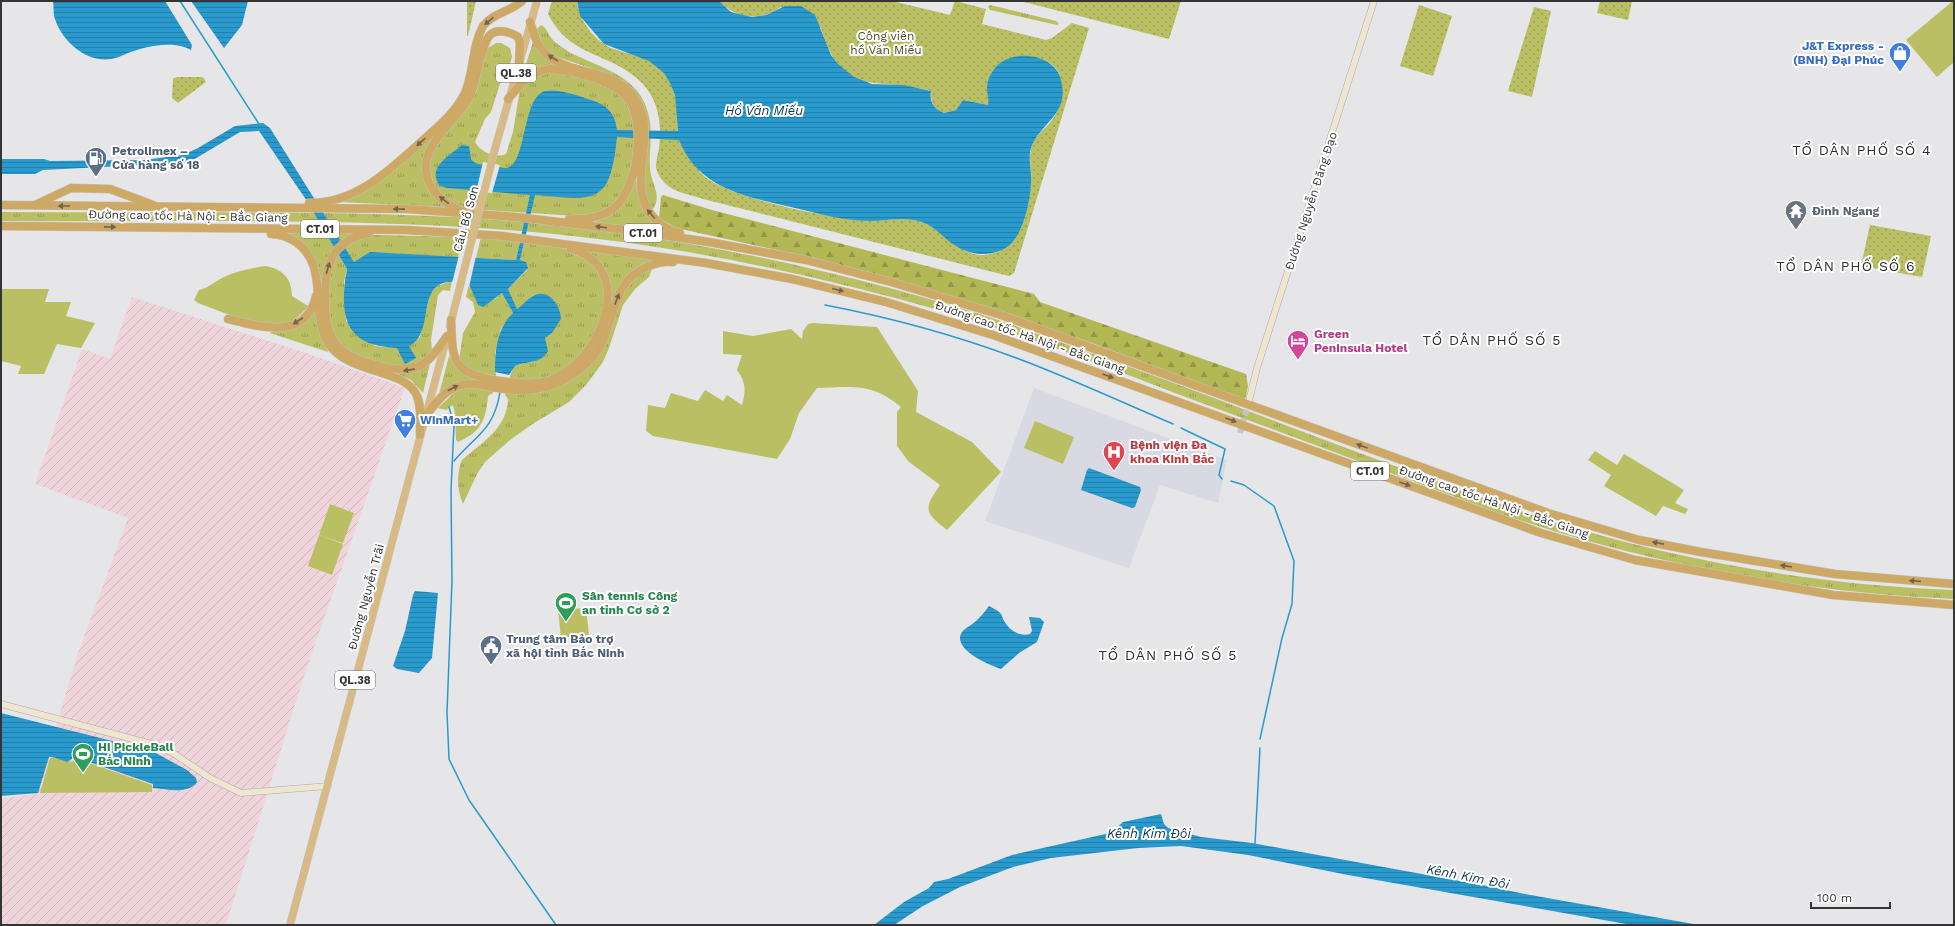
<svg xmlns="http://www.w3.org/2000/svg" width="1955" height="926" font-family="'Work Sans',sans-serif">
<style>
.industrial{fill:url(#industrial-furrows)}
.built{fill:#d8d9e2}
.grass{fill:url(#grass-tufts)}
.forest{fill:url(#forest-firs)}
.park{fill:url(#park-dots)}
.garden{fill:#babf63}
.water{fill:url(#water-rules)}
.pier{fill:#e6e6e8}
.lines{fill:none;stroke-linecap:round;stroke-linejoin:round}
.stream{stroke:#289ace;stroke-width:1.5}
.secondary-tunnel{stroke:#c3c3c4;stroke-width:6;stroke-dasharray:6 3;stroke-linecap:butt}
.secondary-casing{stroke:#aaabac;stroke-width:7}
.trunk-casing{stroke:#c2c2c2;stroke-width:8}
.motorway-casing{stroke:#c2c2c2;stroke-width:9}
.secondary{stroke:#f0e5d1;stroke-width:6}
.trunk{stroke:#d8ba84;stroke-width:7}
.motorway{stroke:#cea966;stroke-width:8}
.trunk-bridge-casing{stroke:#c2c2c2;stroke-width:8;stroke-linecap:butt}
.trunk-bridge{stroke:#d8ba84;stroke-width:7}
.oneway{fill:#726349}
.labels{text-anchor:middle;stroke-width:4;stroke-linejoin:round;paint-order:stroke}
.shield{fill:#fff;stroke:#727272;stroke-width:1}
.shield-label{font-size:11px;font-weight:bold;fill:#353535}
.park-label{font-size:12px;fill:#4a4c23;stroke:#fff}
.shop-label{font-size:12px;font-weight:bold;fill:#366cbe;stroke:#fff;text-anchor:end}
.service-label{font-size:12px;font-weight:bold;fill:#4e5e75;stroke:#fff;text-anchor:start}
.street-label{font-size:12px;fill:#353535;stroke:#fff}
.worship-label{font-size:12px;font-weight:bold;fill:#5b616d;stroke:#fff;text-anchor:start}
.hotel-label{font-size:12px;font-weight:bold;fill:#b23c85;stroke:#fff;text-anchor:start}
.health-label{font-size:12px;font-weight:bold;fill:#be3a42;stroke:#fff;text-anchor:start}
.leisure-label{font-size:12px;font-weight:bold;fill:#27864d;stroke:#fff;text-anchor:start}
.water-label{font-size:13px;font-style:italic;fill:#07374c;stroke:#fff}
.quarter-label{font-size:14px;letter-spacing:1px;fill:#2e2e2f;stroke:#fff}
</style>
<defs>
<pattern id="industrial-furrows" width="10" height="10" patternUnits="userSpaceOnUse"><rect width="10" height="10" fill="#efd5db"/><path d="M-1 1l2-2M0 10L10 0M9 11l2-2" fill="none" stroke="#ceb7bd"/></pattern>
<pattern id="grass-tufts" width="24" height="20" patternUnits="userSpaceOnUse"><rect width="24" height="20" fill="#babf63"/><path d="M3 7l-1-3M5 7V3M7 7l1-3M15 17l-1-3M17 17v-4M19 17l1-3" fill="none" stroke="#989c52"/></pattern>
<pattern id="forest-firs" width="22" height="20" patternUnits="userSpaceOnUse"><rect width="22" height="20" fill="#b3b855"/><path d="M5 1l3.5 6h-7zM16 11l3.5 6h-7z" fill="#929647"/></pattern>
<pattern id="park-dots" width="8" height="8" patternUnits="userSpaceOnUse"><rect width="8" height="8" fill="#babf63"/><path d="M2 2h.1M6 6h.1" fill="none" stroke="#989c52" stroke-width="1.8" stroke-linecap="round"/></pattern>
<pattern id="water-rules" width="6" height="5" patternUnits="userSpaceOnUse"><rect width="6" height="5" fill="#289ace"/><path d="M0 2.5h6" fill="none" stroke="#237ea8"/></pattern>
</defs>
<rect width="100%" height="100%" fill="#e6e6e8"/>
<path class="industrial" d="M132,297l174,56 99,35 -100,285 -79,252h-225v-127l35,-4 42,-141 50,-135 -93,-34 47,-135 28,10z"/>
<path class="built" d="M1034,388l193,72 -9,43 -58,-18 -31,83 -144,-47z"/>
<g class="grass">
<path d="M990,5l66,16 3,3 -2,1 -67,-15 -2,-3z"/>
<path d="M541,25c6,3 7,9 11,14 4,5 12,9 17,13 35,18 75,24 81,70 2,15 -1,31 0,46 0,13 13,28 3,41h-3l-7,-21 4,-53 -42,-62 -48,-16 -15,-12 -5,-11v-5z"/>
<path d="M533,42l36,27 -47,8z"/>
<path d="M496,43h5l9,5 2,9 -4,14h-4l-13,41 -6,7 -10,23c6,10 20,17 31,12l7,-22 7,-43 15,-13 14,-4 36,7 27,9 16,16 8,22 -5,46 -8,19 -13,16 -14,7 -21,2 -105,-7c-31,-7 -38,-21 -42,-50l60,-111z"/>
<path d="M438,131l-14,32 21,44 -106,-5c44,-17 65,-39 99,-71z"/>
<path d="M636,177c1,27 7,35 27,54l-68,-9 11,-6z"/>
<path d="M1,212c151,1 303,-2 454,5 167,9 335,41 495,88 42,12 83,27 124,42 121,42 239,90 360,133 38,14 75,28 114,40 132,41 268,65 406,70v9c-157,-7 -313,-36 -461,-88 -91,-34 -183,-68 -275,-102 -91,-34 -183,-71 -276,-98 -92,-26 -185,-48 -279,-63 -219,-35 -441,-25 -662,-27z"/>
<path d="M286,231h74l-34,31 -5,21 -5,-19 -18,-24z"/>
<path d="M370,235h9l85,2 -6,20 -31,-1 -73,6 -10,-16 6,-4z"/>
<path d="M481,237l39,5 -4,18 -40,-2z"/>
<path d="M524,243c21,3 48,3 65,17 38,32 -1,101 -38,116 -14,6 -28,4 -42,3l5,-13 21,-5 10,-23 7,-5 -19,-38 -16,15 -9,-21 19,-19 -1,-8 -6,-2z"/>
<path d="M585,248l75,11 -35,20 -13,22 -5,-25 -5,-10z"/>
<path d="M338,254l9,15 -3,13 2,39 29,25 22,2 12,-2 11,-9 10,-43 7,-8 15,-5 -2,10 -7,-1 -5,5 -7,45 1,10c-1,3 -4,8 -6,10 -20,14 -74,0 -88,-18 -12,-16 -12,-49 -9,-68 1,-7 6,-14 9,-20z"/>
<path d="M652,269l-3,8 -14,12 -12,16 -14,43 -6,14 -17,23 -17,17 -38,23 -21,15 -25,22 -8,12 -14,30c-6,-15 -7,-29 -1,-44 20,-18 45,-31 46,-61l-3,-4 1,-4h36l23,-7 12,-8 10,-9 32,-70 16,-20z"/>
<path d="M469,284l26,15 7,-6 11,20 -12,15 -6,25 1,23 -25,-5 -12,-11 4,-27 12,-21 -2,-10 -7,-5z"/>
<path d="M315,308l13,44 -58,-19 1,-1 13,-1z"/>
<path d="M449,356c9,15 17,21 34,24l-45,18z"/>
<path d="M430,364l-7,29 -12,-13 -16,-7 20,-1z"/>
<path d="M471,387l22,2v4l-5,3c-2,24 -7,36 -30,46l-2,-2 -1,-26 -2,-9 -7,5 -8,-2 18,-17z"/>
</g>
<path class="forest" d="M663,195l49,15 322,84 6,8 206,72 2,12 -3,14 -153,-57 -174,-57 -100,-27 -142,-31 -17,-10 2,-21z"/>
<g class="park">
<path d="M467,1h9l-8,35h-1z"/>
<path d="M552,1h25c1,18 17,39 34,47 15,6 34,8 48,19 13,12 18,30 18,47 1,5 0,12 1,17 2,6 19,37 23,42 22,25 133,46 168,48 15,1 31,-5 47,-1 26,6 39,35 67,35 38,-2 46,-46 48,-76 1,-12 -3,-22 1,-34 3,-8 10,-14 16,-20 12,-13 16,-30 12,-48 -5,-24 -50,-27 -65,-9 -10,11 -5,24 -7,37l-25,-5 -7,10 -12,3c-10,-4 -14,-11 -13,-22 -56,-16 -88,10 -110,-63l-40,-21c-22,15 -43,12 -62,-6h173l58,14 5,-14 31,8 -4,15 64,16 6,-2 20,-15 17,5 -75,245 -5,3 -306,-77c-11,-4 -25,-6 -35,-13 -5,-4 -12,-13 -12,-20 0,-6 2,-12 3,-18 3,-24 0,-47 -17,-65 -30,-31 -71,-24 -94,-69z"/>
<path d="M1020,1h161l-12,38z"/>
<path d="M1600,1h32l-4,19 -31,-7z"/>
<path d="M1419,5l33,11 -19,60 -33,-10z"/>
<path d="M1534,7l17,4 -19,86 -24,-6z"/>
<path d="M177,77h26l3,5 -28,21 -6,-5 1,-19z"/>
<path d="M1870,225l61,11 -9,41 -61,-11z"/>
</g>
<g class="garden">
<path d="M1953,1l1,61 -17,15 -31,-37z"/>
<path d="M266,266c16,3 26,12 26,30l16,10c-7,10 -20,20 -33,20 -24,-1 -55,-15 -77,-23l-4,-3 5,-10c10,-2 16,-9 25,-13 13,-6 27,-9 42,-11z"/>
<path d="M1,289h48l-4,13h26l-5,14 29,7 -14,25 -24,-4 -13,30h-26l3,-8 -20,-5z"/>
<path d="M813,323l64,4 41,64 -2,21 56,30 29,30 -54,58c-24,-19 -23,-21 -7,-45l-31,-23 -12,-16v-34l4,-5c-30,-25 -48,-20 -84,-19l-18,25 -9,26 -13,20 -124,-23 -7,-5 2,-26 17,3 6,-15 27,8 7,-11 18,11 4,-6 15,10c4,-14 4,-23 -5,-35l5,-15 -19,-1v-23l30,5 38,-7 11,10 1,-8 5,-7z"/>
<path d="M1035,421l39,16 -11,27 -39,-16z"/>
<path d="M1595,451l22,14 7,-11 60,36 -9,13 13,6 -3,5 -22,-8 -7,10 -52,-30 7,-11 -23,-15z"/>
<path d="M330,504l24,9 -11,30 -24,-8z"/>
<path d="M319,535l24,9 -11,31 -24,-9z"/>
<path d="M586,608l3,27 -28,3 -3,-28z"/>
<path d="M53,757l19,5 3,-4 77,27v7l-112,1 10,-35z"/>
</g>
<g class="water">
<path d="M53,1h112l27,44 -1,5c-17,-10 -45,-4 -63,3 -5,2 -11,5 -17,6 -25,4 -49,-18 -56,-40 -2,-5 -1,-12 -2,-18z"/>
<path d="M191,1h57l-6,24 -18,23z"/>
<path d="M577,1h142l12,11 21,5 14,-2 19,-9h16l14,9 16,40 7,9 16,13 18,7 32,1 27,6c-2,11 3,18 13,22l12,-3 7,-10 25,5c1,-6 -1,-11 -1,-17 1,-18 15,-31 33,-32 12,-1 25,2 34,11 5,5 7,11 8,18 6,32 -27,41 -32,67 -1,8 1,16 1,24 1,19 -7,60 -24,71 -15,10 -36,9 -51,-1 -16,-10 -21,-22 -42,-26 -14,-3 -29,1 -43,1 -26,0 -51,-7 -76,-13 -47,-11 -96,-18 -116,-68l-62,-3c-7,69 -21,63 -82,58l-15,65 6,2 2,6 -20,21 9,20c6,-4 12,-12 18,-14 15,-6 26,12 26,24l-9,14 -7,5 3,13c-7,13 -22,10 -33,15l-6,9 -14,-3c0,-22 2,-44 18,-59l-11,-20 -19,14 -5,-2 -9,-21c-61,-15 -29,47 -60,62l7,12 -11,6 -8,-16c-46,-2 -57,-23 -52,-67 0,-4 2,-8 2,-12l-40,-68 -48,-70 -19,1 -47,28 -11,3 -139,7 -8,4h-34v-15h43l6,2 94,-1 39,-5 15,-7 37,-22 28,-3 7,5 84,134 16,-10 146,8 14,-65 -83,-7 -7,-2c-14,-18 9,-30 22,-41l7,1 2,13c5,7 13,5 20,6 4,1 10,3 15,3 20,-2 16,-63 35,-75 10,-7 38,3 50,7 16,5 24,13 26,30l61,1 -3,-36 -5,-12 -6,-10 -15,-12 -45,-17 -24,-28z"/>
<path d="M1089,468l51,19 1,3 -6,17 -3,1 -51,-18 6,-20z"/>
<path d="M415,591l23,2 -6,65 -13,15 -22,-4 -4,-3 12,-35 8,-36z"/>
<path d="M989,606c3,2 9,4 11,7 2,1 2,4 3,6 5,10 15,18 27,15l2,-3 -3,-14 11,1 4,4 -7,20 -18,11 -18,16c-12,-4 -50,-20 -39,-37 2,-3 6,-5 9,-7 7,-5 13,-12 18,-19z"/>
<path d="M1,713l151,38 35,19 9,8 1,4c-9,13 -31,7 -44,6v-4l-78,-27 -8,5 -14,-5h-4l-11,36 -37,3z"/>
<path d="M1161,814l3,10 4,4 33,9 51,6 230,42 43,9 174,31h-67l-284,-50 -100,-20 -67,-9 -43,2 -87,10 -38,9 -53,20 -37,19 -29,19h-20l30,-23 25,-14 5,-6 14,-3 64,-24 98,-22 13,-11z"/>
</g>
<g class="pier">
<path d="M483,162l17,3 -8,28 -16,-1z"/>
<path d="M459,255l17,1 -7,31 -14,-5 -3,1z"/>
</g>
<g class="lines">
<g class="stream">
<path d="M180,1l79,123"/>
<path d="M825,305c68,13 137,32 202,57 49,19 97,41 146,62"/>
<path d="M449,407l5,18 -3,65 1,91 -5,131 2,47 20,41 87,125"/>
<path d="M1181,428l44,21 -6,26 3,4"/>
<path d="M454,461c22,-26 40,-31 46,-69"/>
<path d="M1231,481l13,4 30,21 20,55 -2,43 -10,34 -22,101"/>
<path d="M1255,844l5,-96"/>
</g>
<path class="secondary-tunnel" d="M1240,433l9,-32"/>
<g class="secondary-casing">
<g id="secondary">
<path d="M1249,401l8,-33 117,-367"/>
<path d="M1,704l158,42 14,7 37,25 31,15 87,-7"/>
</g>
</g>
<g class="trunk-casing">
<g id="trunk">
<path d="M496,145l41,-144"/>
<path d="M450,326l7,-28"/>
<path d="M290,925l156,-585"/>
</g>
</g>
<g class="motorway-casing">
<g id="motorway">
<path d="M530,22c3,8 5,18 10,25 24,34 78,15 99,58 18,38 -17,84 18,116 7,6 14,11 23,12"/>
<path d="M508,99c12,-14 23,-29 43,-30 22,2 62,11 76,29 20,23 11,92 -14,111 -13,9 -28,11 -44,10"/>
<path d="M309,203c46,1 81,-33 113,-62 16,-14 33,-28 43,-48 9,-21 7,-47 18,-67 10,-13 27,-14 39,-25"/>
<path d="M1,205l406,4 109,8 111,13 82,12 97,18 85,22 110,33 547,198 91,27 62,12 134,22 119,10"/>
<path d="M35,205l36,-17 39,1 43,16"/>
<path d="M463,211c-13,-4 -24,-12 -31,-23 -23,-38 23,-62 38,-92 7,-15 10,-50 20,-61 7,-7 21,-3 28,2l2,6 -1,22"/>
<path d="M1,226l405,4 97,6 203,27 86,16 94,23 110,34 545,197 94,27 198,35 121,10"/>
<path d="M369,233c-38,7 -45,34 -44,69 0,15 2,31 12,43 11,13 28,17 43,21 38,10 47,-1 67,-30"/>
<path d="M271,234c9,0 17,3 25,8 34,24 13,69 32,101 20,32 78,25 89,53 5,12 3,27 3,39"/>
<path d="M228,319c32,8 78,22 88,-23"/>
<path d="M451,320c2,39 -1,51 42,60 19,3 38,6 57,0 51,-17 89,-113 21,-131"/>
<path d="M426,415c8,-9 16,-22 28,-27 14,-8 29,-2 44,0 29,5 57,1 81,-18 9,-7 18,-16 23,-27 14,-30 11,-63 47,-77 7,-3 16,-5 24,-4"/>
</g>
</g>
<use href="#secondary" class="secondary"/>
<use href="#trunk" class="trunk"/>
<use href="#motorway" class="motorway"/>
<g class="trunk-bridge-casing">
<path id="trunk-bridge" d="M457,298l39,-153"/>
</g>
<use href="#trunk-bridge" class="trunk-bridge"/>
</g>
<defs><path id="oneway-solid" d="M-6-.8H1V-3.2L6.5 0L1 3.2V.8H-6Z"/></defs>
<g class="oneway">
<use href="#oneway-solid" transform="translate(489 21) rotate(140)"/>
<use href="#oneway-solid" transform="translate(553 58) rotate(-148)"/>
<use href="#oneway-solid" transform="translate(421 142) rotate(138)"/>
<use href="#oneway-solid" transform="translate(444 200) rotate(-142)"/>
<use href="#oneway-solid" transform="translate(64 206) rotate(-180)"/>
<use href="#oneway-solid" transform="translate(399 209) rotate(-179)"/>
<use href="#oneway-solid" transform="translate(651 214) rotate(-130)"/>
<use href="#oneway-solid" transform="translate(110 227) rotate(1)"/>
<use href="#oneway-solid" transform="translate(601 227) rotate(-173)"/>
<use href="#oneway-solid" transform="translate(328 268) rotate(-74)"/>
<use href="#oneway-solid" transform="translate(838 290) rotate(14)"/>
<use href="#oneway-solid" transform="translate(617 299) rotate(-69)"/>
<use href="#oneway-solid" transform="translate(298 321) rotate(147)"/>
<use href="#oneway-solid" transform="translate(409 370) rotate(171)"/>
<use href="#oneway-solid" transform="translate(1108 376) rotate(20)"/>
<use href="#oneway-solid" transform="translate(453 388) rotate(-27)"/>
<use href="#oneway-solid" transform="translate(1231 420) rotate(20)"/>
<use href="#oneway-solid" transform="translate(1362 446) rotate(-160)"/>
<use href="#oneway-solid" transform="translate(1405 484) rotate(20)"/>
<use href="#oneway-solid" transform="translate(1658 543) rotate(-169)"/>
<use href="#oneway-solid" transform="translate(1786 566) rotate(-171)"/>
<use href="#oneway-solid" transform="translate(1915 581) rotate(-175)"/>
</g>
<defs>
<g id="shop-pin" transform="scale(1.15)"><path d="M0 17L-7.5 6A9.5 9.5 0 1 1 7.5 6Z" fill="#3f7fe0" stroke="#fff"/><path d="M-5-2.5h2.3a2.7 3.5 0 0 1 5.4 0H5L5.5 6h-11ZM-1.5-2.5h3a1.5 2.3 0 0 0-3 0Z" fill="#fff"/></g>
<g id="fuel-pin" transform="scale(1.15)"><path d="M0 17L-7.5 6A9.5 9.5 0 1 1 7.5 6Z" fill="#5c6f8a" stroke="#fff"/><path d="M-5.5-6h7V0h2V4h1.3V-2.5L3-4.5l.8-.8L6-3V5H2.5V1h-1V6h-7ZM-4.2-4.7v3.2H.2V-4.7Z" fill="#fff"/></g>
<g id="temple-pin" transform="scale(1.15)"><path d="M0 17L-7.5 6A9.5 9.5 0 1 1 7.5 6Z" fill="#6b7280" stroke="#fff"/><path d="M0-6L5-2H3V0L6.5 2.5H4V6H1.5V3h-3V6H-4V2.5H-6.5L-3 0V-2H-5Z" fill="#fff"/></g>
<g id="hotel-pin" transform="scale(1.15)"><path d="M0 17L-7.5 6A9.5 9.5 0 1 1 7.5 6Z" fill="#d1479c" stroke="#fff"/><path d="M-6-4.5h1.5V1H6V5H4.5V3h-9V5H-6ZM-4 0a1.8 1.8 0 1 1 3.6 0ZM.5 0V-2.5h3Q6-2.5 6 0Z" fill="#fff"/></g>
<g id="supermarket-pin" transform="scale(1.15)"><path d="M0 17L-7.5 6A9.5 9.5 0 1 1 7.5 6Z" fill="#3f7fe0" stroke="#fff"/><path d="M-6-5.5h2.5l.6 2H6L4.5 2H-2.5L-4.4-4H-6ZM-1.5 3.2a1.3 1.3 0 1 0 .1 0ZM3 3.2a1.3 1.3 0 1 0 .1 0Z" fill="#fff"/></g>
<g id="hospital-pin" transform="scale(1.15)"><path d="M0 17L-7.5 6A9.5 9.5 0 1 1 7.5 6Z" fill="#e0444e" stroke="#fff"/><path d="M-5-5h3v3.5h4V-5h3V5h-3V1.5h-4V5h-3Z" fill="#fff"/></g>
<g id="stadium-pin" transform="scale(1.15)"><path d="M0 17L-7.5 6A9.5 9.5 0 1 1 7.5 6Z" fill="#2e9e5b" stroke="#fff"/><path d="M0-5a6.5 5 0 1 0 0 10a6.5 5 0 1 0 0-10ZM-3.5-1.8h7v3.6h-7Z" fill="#fff"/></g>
<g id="civic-pin" transform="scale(1.15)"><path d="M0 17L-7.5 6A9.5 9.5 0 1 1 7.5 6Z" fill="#5c6f8a" stroke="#fff"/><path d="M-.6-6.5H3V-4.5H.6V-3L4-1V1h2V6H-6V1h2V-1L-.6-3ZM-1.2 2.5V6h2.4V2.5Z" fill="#fff"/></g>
</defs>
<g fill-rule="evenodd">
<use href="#shop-pin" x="1900" y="53"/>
<use href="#fuel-pin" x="96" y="158"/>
<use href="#temple-pin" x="1796" y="211"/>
<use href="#hotel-pin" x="1298" y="341"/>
<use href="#supermarket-pin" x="405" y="420"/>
<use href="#hospital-pin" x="1114" y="452"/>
<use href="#stadium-pin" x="566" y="603"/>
<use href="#civic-pin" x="491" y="646"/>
<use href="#stadium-pin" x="83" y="754"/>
</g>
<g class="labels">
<g class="shield">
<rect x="496" y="64" width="40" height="18" rx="3"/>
<rect x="301" y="220" width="38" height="18" rx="3"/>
<rect x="624" y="224" width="38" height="18" rx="3"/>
<rect x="1351" y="462" width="38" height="18" rx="3"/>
<rect x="335" y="671" width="40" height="18" rx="3"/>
</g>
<g class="shield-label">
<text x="516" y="77">QL.38</text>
<text x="320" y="233">CT.01</text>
<text x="643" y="237">CT.01</text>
<text x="1370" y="475">CT.01</text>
<text x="355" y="684">QL.38</text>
</g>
<g class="park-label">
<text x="886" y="40">Công viên<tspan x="886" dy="14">hồ Văn Miếu</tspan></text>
</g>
<g class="shop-label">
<text x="1884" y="50">J&amp;T Express -<tspan x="1884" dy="14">(BNH) Đại Phúc</tspan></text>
<text x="420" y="424" text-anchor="start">WinMart+</text>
</g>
<g class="service-label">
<text x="112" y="155">Petrolimex –<tspan x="112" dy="14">Cửa hàng số 18</tspan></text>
<text x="506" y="643">Trung tâm Bảo trợ<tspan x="506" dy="14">xã hội tỉnh Bắc Ninh</tspan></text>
</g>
<g class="street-label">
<text transform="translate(1311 201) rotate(-72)" y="4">Đường Nguyễn Đăng Đạo</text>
<text transform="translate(188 216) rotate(1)" y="4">Đường cao tốc Hà Nội - Bắc Giang</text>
<text transform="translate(466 219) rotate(-75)" y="4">Cầu Bồ Sơn</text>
<text transform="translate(1030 337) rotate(19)" y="4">Đường cao tốc Hà Nội - Bắc Giang</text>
<text transform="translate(1494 502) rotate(19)" y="4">Đường cao tốc Hà Nội - Bắc Giang</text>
<text transform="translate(366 597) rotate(-75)" y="4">Đường Nguyễn Trãi</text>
</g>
<g class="worship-label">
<text x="1812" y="215">Đình Ngang</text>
</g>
<g class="hotel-label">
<text x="1314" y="338">Green<tspan x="1314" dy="14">Peninsula Hotel</tspan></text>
</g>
<g class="health-label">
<text x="1130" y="449">Bệnh viện Đa<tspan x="1130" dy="14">khoa Kinh Bắc</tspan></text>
</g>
<g class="leisure-label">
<text x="582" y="600">Sân tennis Công<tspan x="582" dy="14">an tỉnh Cơ sở 2</tspan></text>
<text x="98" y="751">Hi PickleBall<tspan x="98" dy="14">Bắc Ninh</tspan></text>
</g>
<g class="water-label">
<text x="764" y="115">Hồ Văn Miếu</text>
<text x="1149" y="838">Kênh Kim Đôi</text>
<text transform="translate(1468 876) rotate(11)" y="5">Kênh Kim Đôi</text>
</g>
<g class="quarter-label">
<text x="1862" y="155">TỔ DÂN PHỐ SỐ 4</text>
<text x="1846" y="271">TỔ DÂN PHỐ SỐ 6</text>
<text x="1492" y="345">TỔ DÂN PHỐ SỐ 5</text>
<text x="1168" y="660">TỔ DÂN PHỐ SỐ 5</text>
</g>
</g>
<rect width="1955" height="926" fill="none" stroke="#353535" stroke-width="4"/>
<path d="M1811 902v6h79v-6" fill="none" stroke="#353535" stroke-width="2"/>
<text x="1817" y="902" font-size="12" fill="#353535" stroke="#ffffff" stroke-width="3" paint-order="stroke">100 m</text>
</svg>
